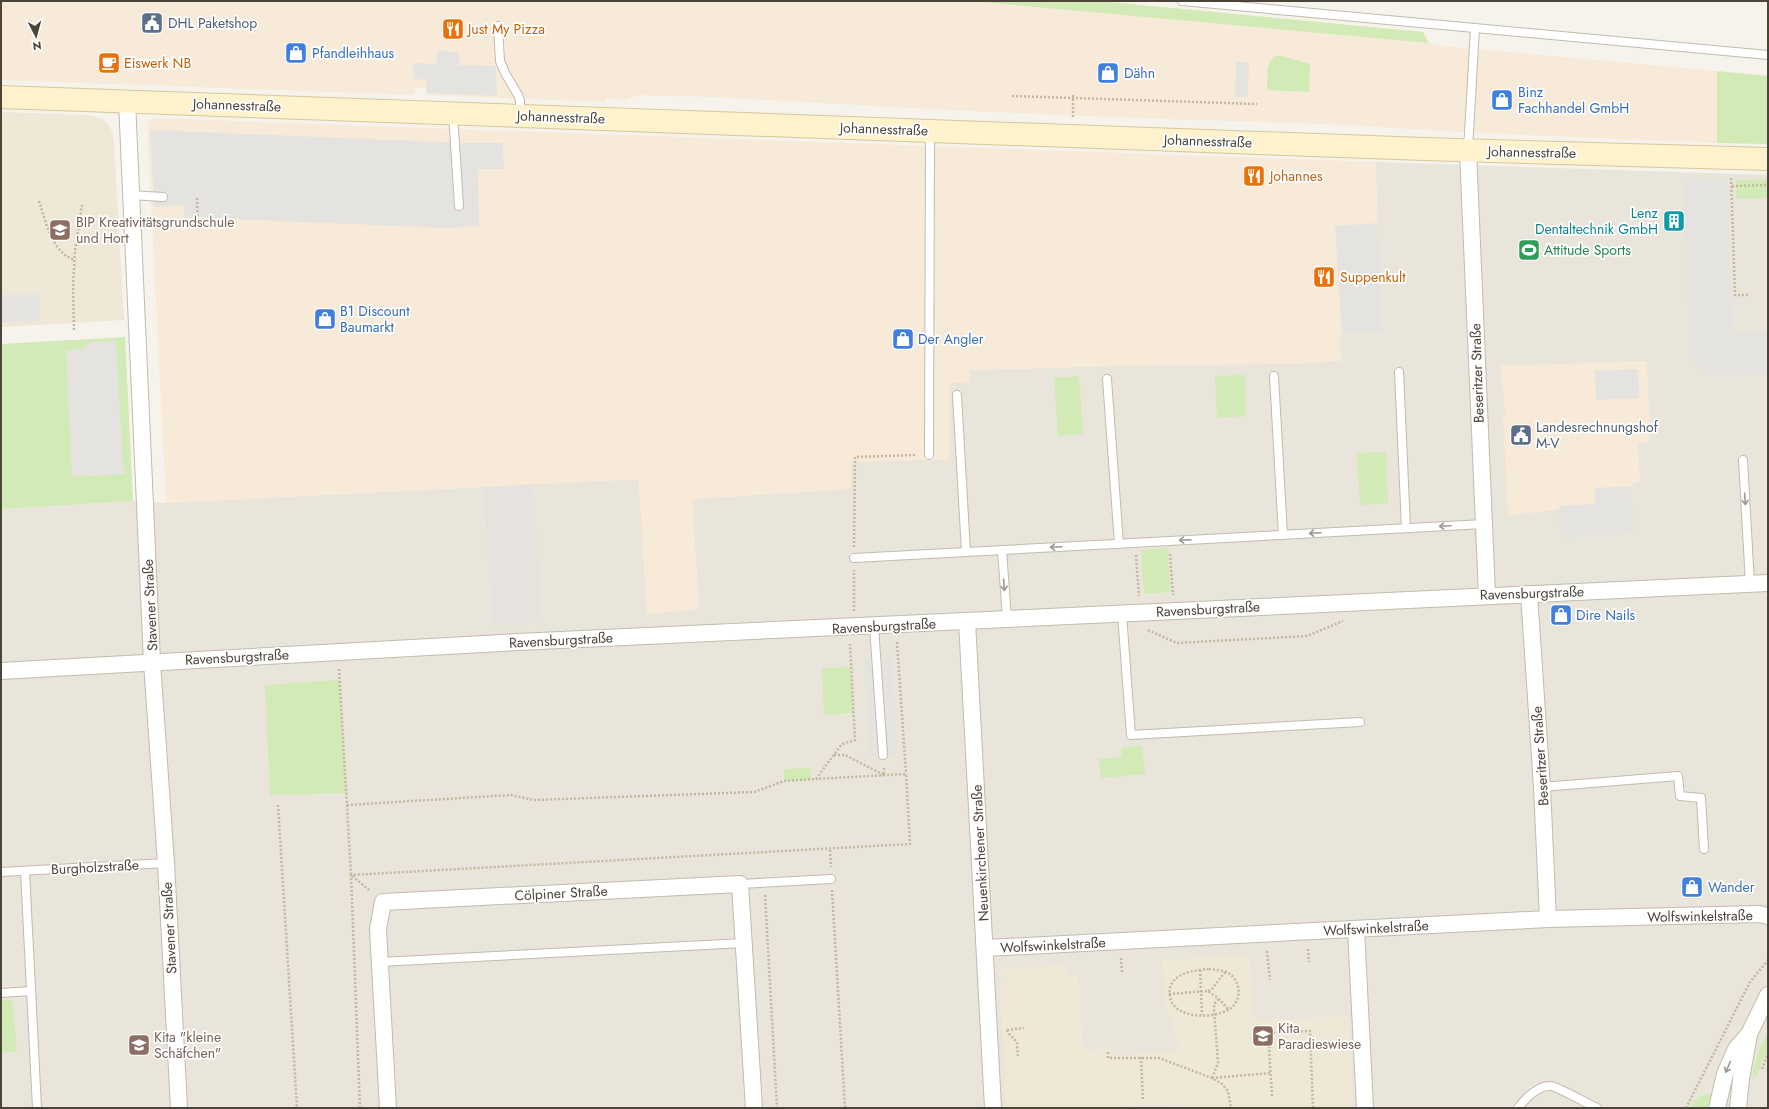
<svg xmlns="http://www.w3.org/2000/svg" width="1769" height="1109" font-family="Jost,sans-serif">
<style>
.residential{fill:#eae5da}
.commercial{fill:#f7ead8}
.industrial{fill:#e6e2dd}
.education{fill:#efe8d6}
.green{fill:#d2eab5}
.parking{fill:#e5e3e0}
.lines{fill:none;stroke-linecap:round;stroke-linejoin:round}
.service-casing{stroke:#c2bbae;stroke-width:10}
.minor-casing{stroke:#c2bbae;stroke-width:18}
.secondary-casing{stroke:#d6c79b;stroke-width:24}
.path{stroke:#c4b79f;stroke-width:2.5;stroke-dasharray:2 2;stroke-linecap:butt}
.service{stroke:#fff;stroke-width:8}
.minor{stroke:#fff;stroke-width:16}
.secondary{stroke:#fff3cd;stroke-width:22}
.oneway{stroke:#9c9892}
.labels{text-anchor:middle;stroke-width:3.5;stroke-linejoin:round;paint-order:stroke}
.service-label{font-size:14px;fill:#4e5e75;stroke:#fff;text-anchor:start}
.food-label{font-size:14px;fill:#c56008;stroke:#fff;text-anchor:start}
.shop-label{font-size:14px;fill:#366cbe;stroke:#fff;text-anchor:start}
.street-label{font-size:14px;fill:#4b4439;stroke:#fff}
.culture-label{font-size:14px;fill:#0d838f;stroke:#fff;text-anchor:end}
.education-label{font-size:14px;fill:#785e54;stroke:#fff;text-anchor:start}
.leisure-label{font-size:14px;fill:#27864d;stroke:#fff;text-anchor:start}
</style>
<rect width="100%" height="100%" fill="#f6f3ec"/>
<path class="residential" d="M1375,162l393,13v933h-1767v-599l132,-8 33,2 316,-16 10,138 51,-2 -9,-139 105,-5 8,135 52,-5 -7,-110 159,-10v-27l99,-3v-76l20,-13 141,-4 229,-31 43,-3z"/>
<g class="commercial">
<path d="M1,1h1097l325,31 6,11 14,3 274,25v72l-238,-10 -154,-9 -195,-6 -182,-8 -237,-13 -74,-2 -11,5 -20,-2v4l-179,-7 -1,-7 -12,-1v8l-413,-15z"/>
<path d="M152,118l1223,44 8,170 -43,3 1,26 -45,3 -185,2 -141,4v12l-20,1v76l-99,3v27l-159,10 7,110 -52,5 -8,-135 -473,24 -19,-380z"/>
<path d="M1647,361l3,81 -12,1 2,39 -7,1v3l-38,2 1,16 -36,2v3l-52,7 -5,-98 3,-1 -6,-51z"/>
</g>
<path class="industrial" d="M534,484l9,139 -51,3 -10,-139z"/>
<g class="education">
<path d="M1,112l88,3 14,4 8,10 3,12 10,179 -123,7z"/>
<path d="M1250,956l3,64 96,-4 4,92h-173v-4l-101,4h-73l-6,-124 7,-1 -1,-6 -6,1 1,-8 4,-1 62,-4 1,11h10l5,74 27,-1 1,7 70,-4 -17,-55 -2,-37z"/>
</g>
<g class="green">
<path d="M971,1h127l325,31 6,11z"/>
<path d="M1275,56h6l29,8 -1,28 -42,-2c1,-11 -2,-28 8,-34z"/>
<path d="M1717,71l51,5v68l-51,-1z"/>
<path d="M1768,179v19l-32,1v-19z"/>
<path d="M125,337l8,164 -132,8v-165z"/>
<path d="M1245,375l1,41 -29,2 -2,-42z"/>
<path d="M1079,376l4,58 -25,2 -4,-58z"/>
<path d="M1386,452l2,51 -28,2 -3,-52z"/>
<path d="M1168,548l2,44 -26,2 -3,-44z"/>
<path d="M850,667l3,46 -29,2 -2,-47z"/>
<path d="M340,680l6,113 -76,2 -5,-110z"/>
<path d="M1142,745l3,29 -44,4 -2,-19 23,-2 -1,-9z"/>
<path d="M810,768l1,12 -27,1v-12z"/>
<path d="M12,1000l5,51 -16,2v-52z"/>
<path d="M1768,1031v18l-10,24 -3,4h-2c-2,-10 10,-36 15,-46z"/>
<path d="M1711,1094l3,1 -7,13h-17c6,-11 9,-13 21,-14z"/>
</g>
<g class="parking">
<path d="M437,51l22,1v13l37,1 1,30 -70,-3 -1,-13 -12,-1 -1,-16 24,1z"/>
<path d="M1236,62h13l-1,35h-13z"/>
<path d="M150,130l311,13h42l1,26h-26l1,57 -33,2 -262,-11v-12l-30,2z"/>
<path d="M1684,182h44l4,150 36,-1v43l-60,1 -18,-14z"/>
<path d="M1378,223l5,109 -41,3 -7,-109z"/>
<path d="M1,295h40l-2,26 -38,2z"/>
<path d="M116,341l7,126 3,7 -54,3 -6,-127 15,-1 10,-7z"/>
<path d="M1638,369l1,29 -43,2 -1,-29z"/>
<path d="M1631,487l2,46 -72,4 -2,-31 36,-2v-16z"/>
<path d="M892,655l5,100 -27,1 -6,-99z"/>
</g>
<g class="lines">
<g class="service-casing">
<g id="service">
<path d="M1182,1l586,54"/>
<path d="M498,26l2,35 5,12 13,22 2,6v15"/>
<path d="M453,113l6,93"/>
<path d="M1468,150l7,-122"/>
<path d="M130,195l33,2"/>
<path d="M1399,372l7,156"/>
<path d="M1274,376l9,159"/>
<path d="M1107,379l12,165"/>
<path d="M957,395l9,157"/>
<path d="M929,455l1,-323"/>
<path d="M1743,460l7,124"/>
<path d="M1002,550l5,69"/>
<path d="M854,558l630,-34"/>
<path d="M1122,614l9,121 229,-13"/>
<path d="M874,626l9,129"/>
<path d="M1542,787l136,-11 2,20 21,2 3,51"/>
<path d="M25,871l12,237"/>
<path d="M1,872l165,-9"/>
<path d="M740,884l91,-5"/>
<path d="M380,962l364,-19"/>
<path d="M1,993l30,-2"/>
<path d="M1518,1108c7,-9 19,-23 33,-22 7,1 37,18 46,22"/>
</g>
</g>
<g class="minor-casing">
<g id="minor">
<path d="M127,101l25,561 14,201 13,245"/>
<path d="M1468,151l19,444"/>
<path d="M1529,594l13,193 6,132"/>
<path d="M967,621l26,487"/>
<path d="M1,671l517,-29 1250,-59"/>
<path d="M1356,930l9,178"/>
<path d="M985,948l563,-29 211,-5 9,2"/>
<path d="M388,1108l-10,-179 5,-27 357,-18 14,224"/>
<path d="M1717,1108l8,-34 11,-25 13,-15 19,-39"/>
<path d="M1738,1108l3,-29 8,-45"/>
</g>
</g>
<g class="secondary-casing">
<path id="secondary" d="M1,97l1423,52 344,10"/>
</g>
<g class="path">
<path d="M1012,96l245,8"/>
<path d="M1073,117v-22"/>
<path d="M1731,178l4,117h13"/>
<path d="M1732,186l36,-1"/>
<path d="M197,198l1,32"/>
<path d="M39,201c7,21 12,50 35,59"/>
<path d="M74,330l-1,-43 2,-36 7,-46"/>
<path d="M854,547l1,-90 61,-2"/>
<path d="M1170,554l3,41"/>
<path d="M1136,555l3,41"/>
<path d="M854,611v-41"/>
<path d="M1148,630l29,13 130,-7 36,-15"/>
<path d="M897,642l9,132"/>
<path d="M339,669l12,206 19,16"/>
<path d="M834,755h11l39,20v-7"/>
<path d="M278,805l19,303"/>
<path d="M347,805l164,-10 23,5 220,-8 30,-11 32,-2 26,-35 13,-4 -5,-96"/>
<path d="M830,850l1,17"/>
<path d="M832,890l13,218"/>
<path d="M765,895l12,213"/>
<path d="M1308,949l1,13"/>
<path d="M1267,951l3,29"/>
<path d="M1121,958l1,15"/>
<path d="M1209,969c7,1 15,1 21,5 11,9 12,26 0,35 -15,10 -57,11 -60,-13 -4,-22 23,-26 39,-27z"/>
<path d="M1200,970l2,45"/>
<path d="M1208,991l4,-2 13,-17"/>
<path d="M1169,994l39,-3 11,8 10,11"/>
<path d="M1007,1030l3,5 7,7 1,15"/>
<path d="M1007,1030l17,-2"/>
<path d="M1108,1052v6h51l53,20 10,6 6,7 3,17"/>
<path d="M1141,1057l2,44"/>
<path d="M1762,1069l6,-15"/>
<path d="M1212,1078l6,-15 -4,-55v-4l5,-5"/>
<path d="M1212,1078l59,-5"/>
<path d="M1272,1096l-4,-63 42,-2 3,77"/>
<path d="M360,1108l-9,-233 559,-31 -4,-70 -90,5"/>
<path d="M1686,1108l64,-126 18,-22"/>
</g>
<use href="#service" class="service"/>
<use href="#minor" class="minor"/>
<use href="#secondary" class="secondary"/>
</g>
<defs><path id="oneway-shaft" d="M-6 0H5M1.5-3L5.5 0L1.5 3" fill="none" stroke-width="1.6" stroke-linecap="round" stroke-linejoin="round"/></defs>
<g class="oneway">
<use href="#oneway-shaft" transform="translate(1745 499) rotate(86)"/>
<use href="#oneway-shaft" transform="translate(1445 526) rotate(177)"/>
<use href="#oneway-shaft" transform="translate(1315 533) rotate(177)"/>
<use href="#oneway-shaft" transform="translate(1185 540) rotate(177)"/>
<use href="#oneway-shaft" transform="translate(1056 547) rotate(177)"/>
<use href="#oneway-shaft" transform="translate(1004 585) rotate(86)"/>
<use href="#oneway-shaft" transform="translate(1728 1067) rotate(113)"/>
</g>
<defs>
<g id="civic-square" transform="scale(1.15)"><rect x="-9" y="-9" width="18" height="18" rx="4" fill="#5c6f8a" stroke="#fff"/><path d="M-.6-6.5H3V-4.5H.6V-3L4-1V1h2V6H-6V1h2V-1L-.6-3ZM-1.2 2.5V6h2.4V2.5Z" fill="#fff"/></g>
<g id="restaurant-square" transform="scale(1.15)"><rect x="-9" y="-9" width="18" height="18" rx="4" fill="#e8710a" stroke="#fff"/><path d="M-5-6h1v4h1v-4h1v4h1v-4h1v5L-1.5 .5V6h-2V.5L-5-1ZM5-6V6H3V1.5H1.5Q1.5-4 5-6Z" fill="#fff"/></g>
<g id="shop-square" transform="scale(1.15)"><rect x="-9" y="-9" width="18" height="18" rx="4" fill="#3f7fe0" stroke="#fff"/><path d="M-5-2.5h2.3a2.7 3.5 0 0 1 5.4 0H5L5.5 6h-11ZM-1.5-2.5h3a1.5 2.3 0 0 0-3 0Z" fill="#fff"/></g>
<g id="cafe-square" transform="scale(1.15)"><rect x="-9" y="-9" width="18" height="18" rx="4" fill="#e8710a" stroke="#fff"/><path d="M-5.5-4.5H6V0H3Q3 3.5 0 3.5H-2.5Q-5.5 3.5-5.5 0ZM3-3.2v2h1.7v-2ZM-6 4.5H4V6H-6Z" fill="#fff"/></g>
<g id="building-square" transform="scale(1.15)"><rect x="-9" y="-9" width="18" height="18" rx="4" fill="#0f9aa8" stroke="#fff"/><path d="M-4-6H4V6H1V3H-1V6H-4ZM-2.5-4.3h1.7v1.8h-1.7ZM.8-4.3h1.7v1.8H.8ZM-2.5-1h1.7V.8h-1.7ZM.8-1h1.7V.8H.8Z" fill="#fff"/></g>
<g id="school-square" transform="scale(1.15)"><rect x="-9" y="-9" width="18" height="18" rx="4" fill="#8d6e63" stroke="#fff"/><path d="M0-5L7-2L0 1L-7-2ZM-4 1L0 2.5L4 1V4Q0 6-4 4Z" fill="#fff"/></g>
<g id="stadium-square" transform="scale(1.15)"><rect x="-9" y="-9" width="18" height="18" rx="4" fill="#2e9e5b" stroke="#fff"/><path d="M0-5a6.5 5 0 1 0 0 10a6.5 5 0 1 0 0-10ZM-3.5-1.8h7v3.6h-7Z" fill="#fff"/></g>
</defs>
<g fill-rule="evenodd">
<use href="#civic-square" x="152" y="23"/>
<use href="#restaurant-square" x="453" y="29"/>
<use href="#shop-square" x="296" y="53"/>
<use href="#cafe-square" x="109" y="63"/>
<use href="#shop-square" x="1108" y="73"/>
<use href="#shop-square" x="1502" y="100"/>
<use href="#restaurant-square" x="1254" y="176"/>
<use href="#building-square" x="1674" y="221"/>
<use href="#school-square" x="60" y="230"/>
<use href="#stadium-square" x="1529" y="250"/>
<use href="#restaurant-square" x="1324" y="277"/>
<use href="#shop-square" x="325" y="319"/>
<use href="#shop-square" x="903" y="339"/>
<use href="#civic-square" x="1521" y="435"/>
<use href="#shop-square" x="1561" y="615"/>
<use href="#shop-square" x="1692" y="887"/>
<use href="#school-square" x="1263" y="1036"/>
<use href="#school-square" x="139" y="1045"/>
</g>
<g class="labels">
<g class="service-label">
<text x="168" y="28">DHL Paketshop</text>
<text x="1536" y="432">Landesrechnungshof<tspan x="1536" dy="16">M-V</tspan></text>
</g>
<g class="food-label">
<text x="468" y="34">Just My Pizza</text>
<text x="124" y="68">Eiswerk NB</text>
<text x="1270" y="181">Johannes</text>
<text x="1340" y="282">Suppenkult</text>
</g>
<g class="shop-label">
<text x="312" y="58">Pfandleihhaus</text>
<text x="1124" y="78">Dähn</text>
<text x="1518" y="97">Binz<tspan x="1518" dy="16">Fachhandel GmbH</tspan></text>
<text x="340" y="316">B1 Discount<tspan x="340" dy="16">Baumarkt</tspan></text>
<text x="918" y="344">Der Angler</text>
<text x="1576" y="620">Dire Nails</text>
<text x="1708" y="892">Wander</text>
</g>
<g class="street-label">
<text transform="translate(237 105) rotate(2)" y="5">Johannesstraße</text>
<text transform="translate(561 117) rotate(2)" y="5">Johannesstraße</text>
<text transform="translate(884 129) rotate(2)" y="5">Johannesstraße</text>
<text transform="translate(1208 141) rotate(2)" y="5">Johannesstraße</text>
<text transform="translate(1532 152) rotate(1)" y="5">Johannesstraße</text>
<text transform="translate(1477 373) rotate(-92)" y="5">Beseritzer Straße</text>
<text transform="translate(1532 593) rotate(-2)" y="5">Ravensburgstraße</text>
<text transform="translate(150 605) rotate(-93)" y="5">Stavener Straße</text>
<text transform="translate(1208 609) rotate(-3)" y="5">Ravensburgstraße</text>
<text transform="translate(884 626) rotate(-3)" y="5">Ravensburgstraße</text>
<text transform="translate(561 640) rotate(-3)" y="5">Ravensburgstraße</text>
<text transform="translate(237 657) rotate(-3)" y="5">Ravensburgstraße</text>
<text transform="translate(1540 756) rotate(-94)" y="5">Beseritzer Straße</text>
<text transform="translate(980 853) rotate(-93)" y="5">Neuenkirchener Straße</text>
<text transform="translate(95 867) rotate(-3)" y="5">Burgholzstraße</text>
<text transform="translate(561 893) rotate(-3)" y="5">Cölpiner Straße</text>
<text transform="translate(1700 916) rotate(-1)" y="5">Wolfswinkelstraße</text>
<text transform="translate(169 928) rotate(-93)" y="5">Stavener Straße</text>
<text transform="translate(1376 928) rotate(-3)" y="5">Wolfswinkelstraße</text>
<text transform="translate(1053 945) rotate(-3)" y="5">Wolfswinkelstraße</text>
</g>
<g class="culture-label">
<text x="1658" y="218">Lenz<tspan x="1658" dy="16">Dentaltechnik GmbH</tspan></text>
</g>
<g class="education-label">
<text x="76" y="227">BIP Kreativitätsgrundschule<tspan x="76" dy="16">und Hort</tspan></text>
<text x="1278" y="1033">Kita<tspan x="1278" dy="16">Paradieswiese</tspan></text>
<text x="154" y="1042">Kita "kleine<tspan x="154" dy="16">Schäfchen"</tspan></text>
</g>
<g class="leisure-label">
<text x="1544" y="255">Attitude Sports</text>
</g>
</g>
<rect width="1769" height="1109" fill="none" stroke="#4b4439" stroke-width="4"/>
<g transform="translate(36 36) rotate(174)" stroke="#ffffff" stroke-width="3" paint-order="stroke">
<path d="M0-3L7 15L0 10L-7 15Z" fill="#4b4439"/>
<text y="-6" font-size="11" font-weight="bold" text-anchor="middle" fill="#4b4439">N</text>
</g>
</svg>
